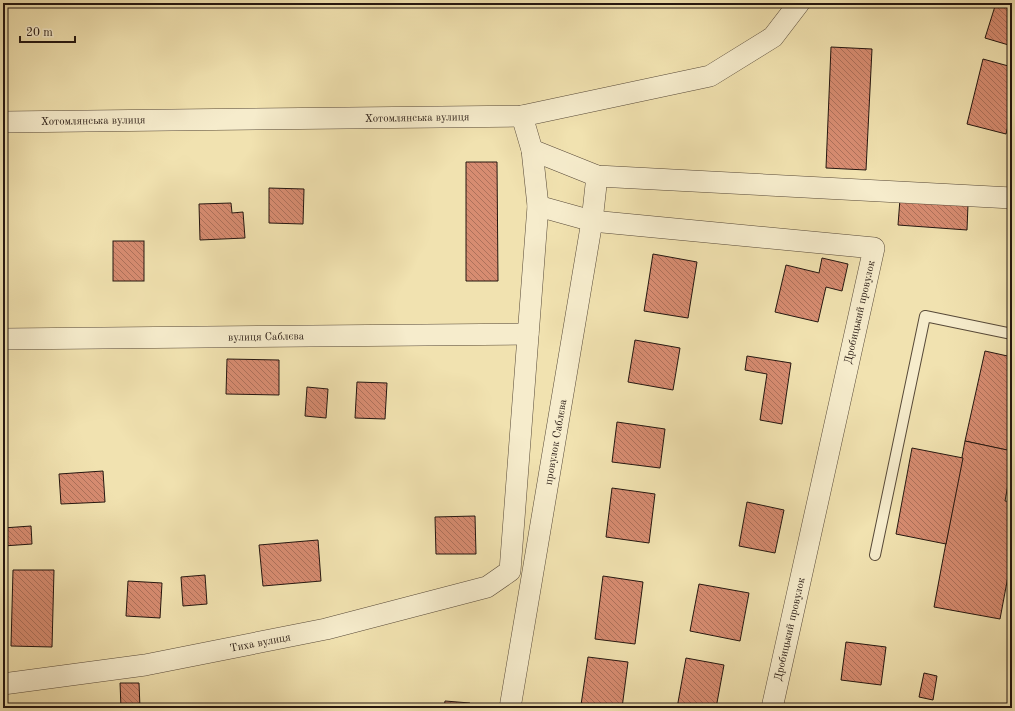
<svg xmlns="http://www.w3.org/2000/svg" width="1015" height="711" font-family="'Old Standard TT',serif">
<style>
.building{fill:url(#building-back-hatch);stroke:#241610}
.lines{fill:none;stroke-linecap:round;stroke-linejoin:round}
.lane-casing{stroke:#574938;stroke-width:12}
.street-casing{stroke:#574938;stroke-width:22}
.lane{stroke:#f6eccc;stroke-width:10}
.street{stroke:#f6eccc;stroke-width:21}
.labels{text-anchor:middle;stroke-width:3;stroke-linejoin:round;paint-order:stroke}
.street-label{font-size:11px;fill:#241610;stroke:#f6eccc}
</style>
<defs>
<pattern id="building-back-hatch" width="6" height="6" patternUnits="userSpaceOnUse"><rect width="6" height="6" fill="#d78c71"/><path d="M-1 5l2 2M0 0l6 6M5-1l2 2" fill="none" stroke="#ae715b"/></pattern>
</defs>
<rect width="100%" height="100%" fill="#f1e2b0"/>
<filter id="stains"><feTurbulence type="fractalNoise" baseFrequency=".005" numOctaves="4"/><feColorMatrix values="0 0 0 0 .2 0 0 0 0 .09 0 0 0 0 .02 0 0 0 .5 -.17"/></filter>
<radialGradient id="worn" r=".72"><stop offset=".6" stop-color="#630" stop-opacity="0"/><stop offset="1" stop-color="#630" stop-opacity=".3"/></radialGradient>
<g class="building">
<path d="M147,3h42l-1,3z"/>
<path d="M996,3h16v43l-27,-8z"/>
<path d="M831,47l41,2 -6,121 -40,-2z"/>
<path d="M983,59l29,8v43l-6,24 -39,-10z"/>
<path d="M466,162h31l1,119h-32z"/>
<path d="M269,188l35,1 -1,35 -34,-1z"/>
<path d="M900,199l68,5 -1,26 -69,-5z"/>
<path d="M231,203l1,10 11,-1 2,26 -45,2 -1,-36z"/>
<rect x="113" y="241" width="31" height="40"/>
<path d="M653,254l44,8 -9,56 -44,-7z"/>
<path d="M822,258l26,6 -6,27 -16,-4 -8,35 -43,-10 11,-47 33,8z"/>
<path d="M635,340l45,8 -7,42 -45,-8z"/>
<path d="M985,351l27,6v87l-1,7 -46,-10z"/>
<path d="M747,356l44,7 -9,61 -22,-4 7,-46 -22,-4z"/>
<path d="M227,359l52,1v35l-53,-1z"/>
<path d="M357,382l30,1 -2,36 -30,-1z"/>
<path d="M307,387l21,2 -2,29 -21,-2z"/>
<path d="M617,422l48,7 -5,39 -48,-6z"/>
<path d="M965,441l47,10v11l-7,39 7,1v53l-12,64 -66,-12z"/>
<path d="M912,448l51,10 -17,86 -50,-10z"/>
<path d="M103,471l2,31 -44,2 -2,-30z"/>
<path d="M612,488l43,6 -6,49 -43,-6z"/>
<path d="M747,502l37,8 -9,43 -36,-7z"/>
<path d="M475,516l1,38h-40l-1,-37z"/>
<path d="M31,526l1,18 -29,2v-18z"/>
<path d="M318,540l3,41 -58,5 -4,-41z"/>
<path d="M13,570h41l-2,77 -41,-1z"/>
<path d="M205,575l2,29 -24,2 -2,-29z"/>
<path d="M603,576l40,6 -8,62 -40,-5z"/>
<path d="M128,581l34,2 -2,35 -34,-2z"/>
<path d="M699,584l50,9 -9,48 -50,-10z"/>
<path d="M846,642l40,5 -5,38 -40,-5z"/>
<path d="M588,657l40,5 -6,46h-17l-24,-3z"/>
<path d="M686,658l38,7 -8,43h-39z"/>
<path d="M924,673l13,3 -4,24 -14,-3z"/>
<path d="M120,683h19l1,25h-19z"/>
<path d="M445,701l25,2 -1,5h-25z"/>
</g>
<g class="lines">
<g class="lane-casing">
<path id="lane" d="M875,555l50,-239 87,18"/>
</g>
<g class="street-casing">
<g id="street">
<path d="M3,122l519,-6 188,-40 63,-39 26,-34"/>
<path d="M532,150l65,26 415,22"/>
<path d="M538,206l54,15 282,27 -102,460"/>
<path d="M3,339l525,-5"/>
<path d="M3,684l142,-19 181,-36 161,-42 23,-16 28,-365 -6,-56 -10,-34"/>
<path d="M510,708l82,-487 5,-45"/>
</g>
</g>
<use href="#lane" class="lane"/>
<use href="#street" class="street"/>
</g>
<g class="labels">
<g class="street-label">
<text transform="translate(417 117) rotate(-1)" y="4">Хотомлянська вулиця</text>
<text transform="translate(93 120) rotate(-1)" y="4">Хотомлянська вулиця</text>
<text transform="translate(859 312) rotate(-77)" y="4">Дробицький провулок</text>
<text transform="translate(266 336) rotate(-1)" y="4">вулиця Саблєва</text>
<text transform="translate(555 442) rotate(-80)" y="4">провулок Саблєва</text>
<text transform="translate(789 629) rotate(-77)" y="4">Дробицький провулок</text>
<text transform="translate(260 642) rotate(-11)" y="4">Тиха вулиця</text>
</g>
</g>
<rect width="1015" height="711" fill="none" stroke="#f1e2b0" stroke-width="16"/>
<rect x="4" y="4" width="1007" height="703" fill="none" stroke="#241610" stroke-width="2"/>
<rect x="8" y="8" width="999" height="695" fill="none" stroke="#241610"/>
<path d="M20 36v6h55v-6" fill="none" stroke="#241610" stroke-width="2"/>
<text x="26" y="36" font-size="12" fill="#241610" stroke="#f6eccc" stroke-width="3" paint-order="stroke">20 m</text>
<rect width="100%" height="100%" filter="url(#stains)"/>
<rect width="100%" height="100%" fill="url(#worn)"/>
</svg>
